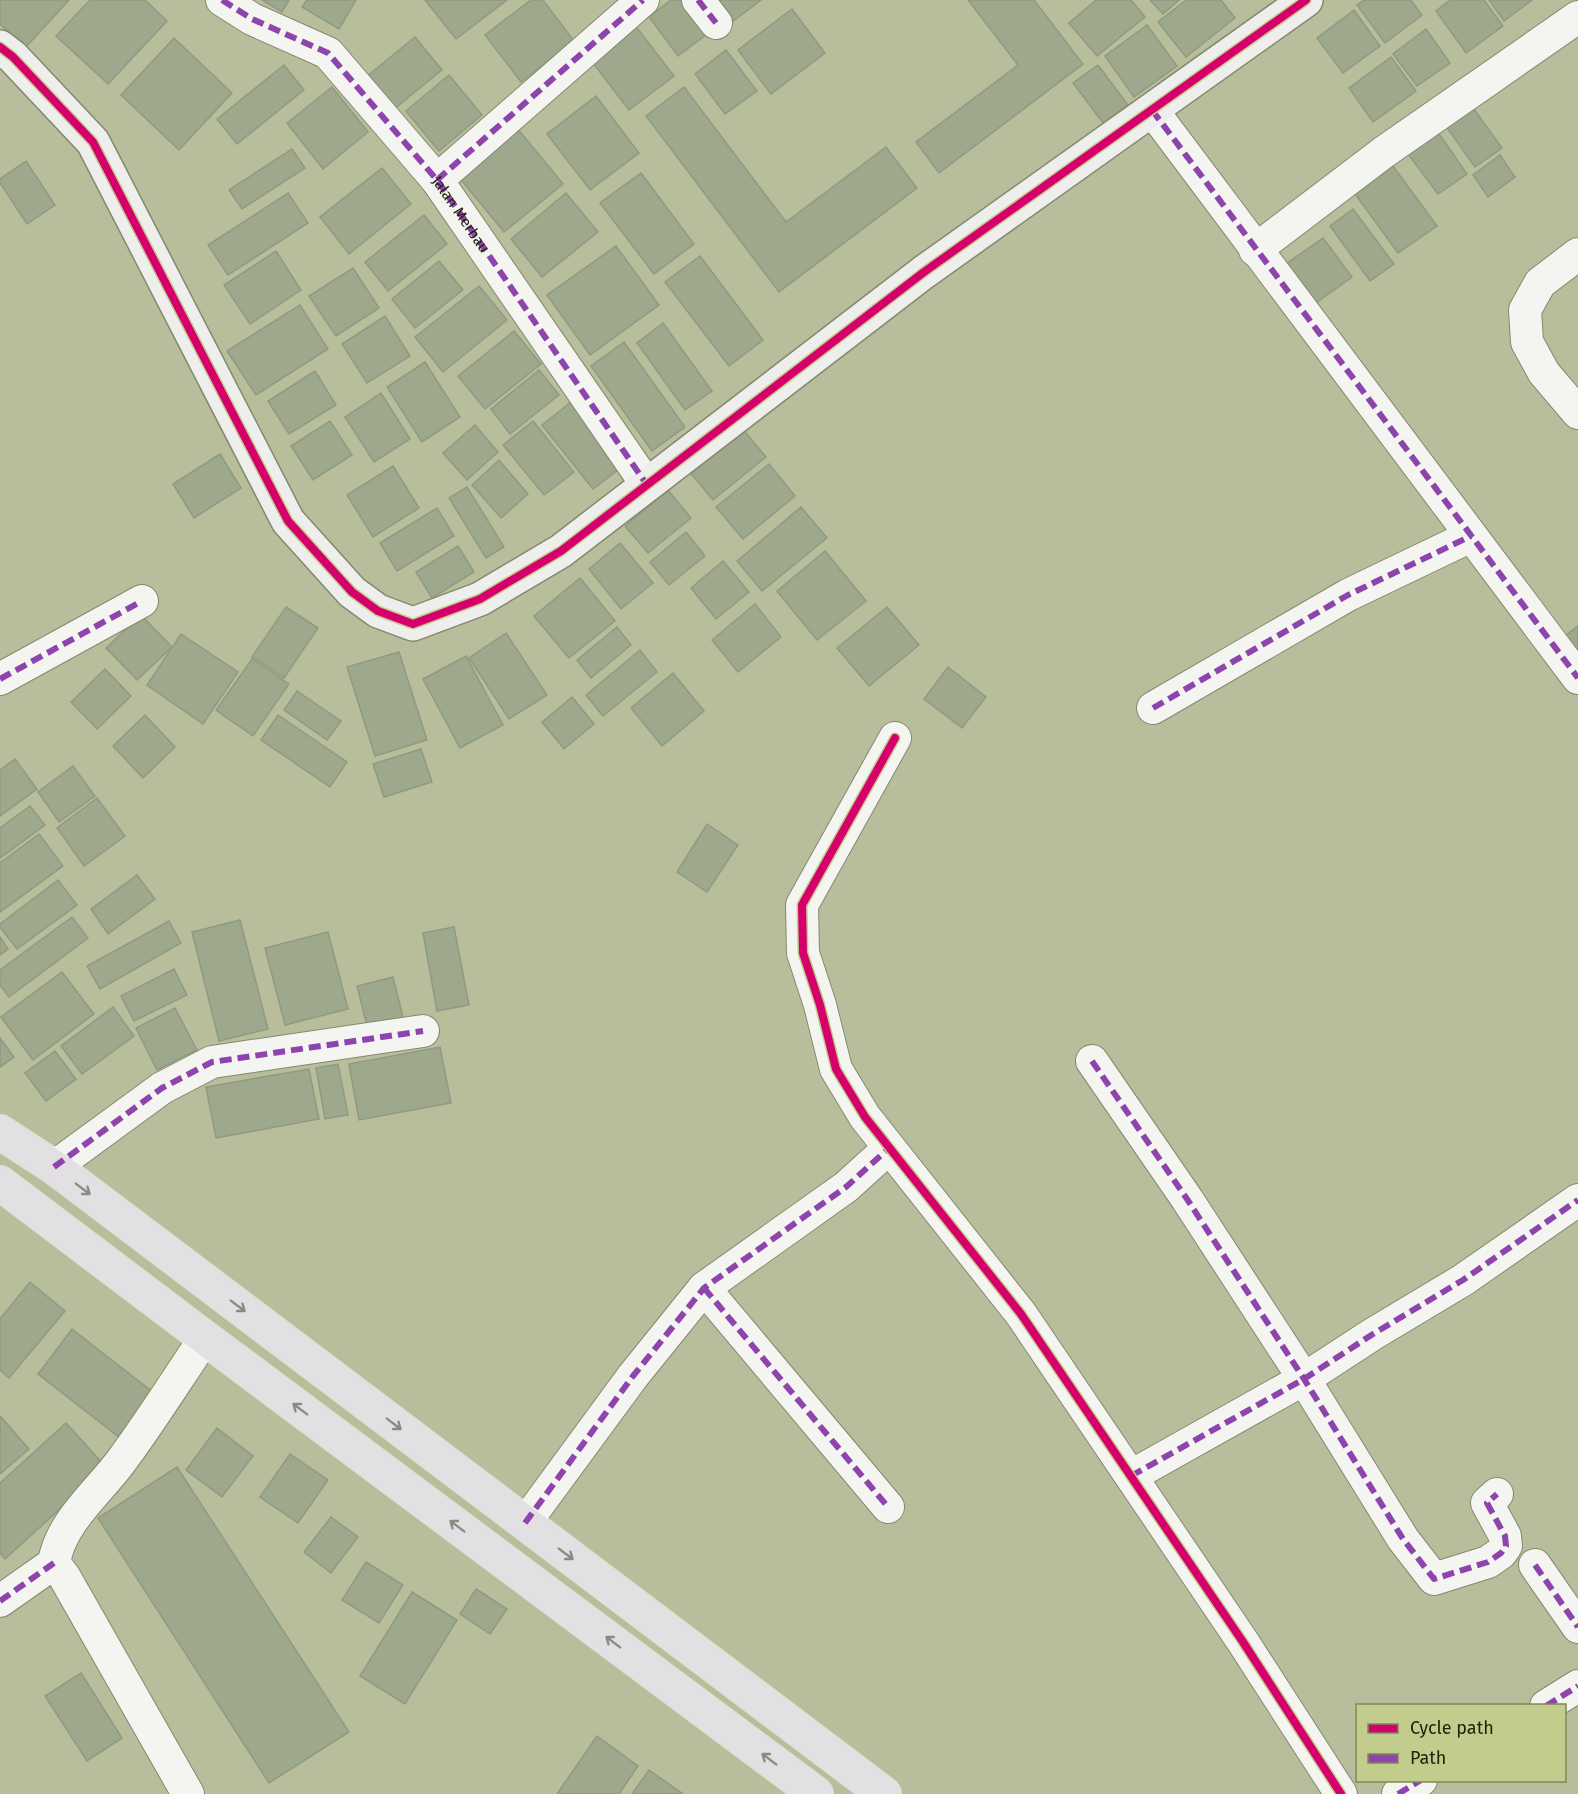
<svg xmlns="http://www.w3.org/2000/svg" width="1578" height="1794" font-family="'Fira Sans',sans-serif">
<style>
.building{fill:#9da88c;stroke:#919a81;stroke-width:1.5}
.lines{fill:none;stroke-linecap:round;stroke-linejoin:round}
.street-casing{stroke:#84896d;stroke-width:34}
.secondary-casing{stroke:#84896d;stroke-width:36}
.highway-casing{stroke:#dfe2d2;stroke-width:36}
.street{stroke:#f4f5f0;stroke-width:32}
.secondary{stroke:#eeefec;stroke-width:33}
.highway{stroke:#e2e0e3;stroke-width:33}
.quiet{stroke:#8e44ad;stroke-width:6;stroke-dasharray:12 6;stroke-linecap:butt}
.cycleway-casing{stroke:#c2cc8d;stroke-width:11}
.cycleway{stroke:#d6006c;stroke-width:8}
.oneway{stroke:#8b8b81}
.labels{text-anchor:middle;stroke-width:6;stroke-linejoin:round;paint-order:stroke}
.street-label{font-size:15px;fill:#20230a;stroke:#c2cc8d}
</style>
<rect width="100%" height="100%" fill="#b8be9b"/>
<g class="building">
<path d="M0,0h69l-44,48 -25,-24z"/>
<path d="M90,0h55l22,21 -59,63 -52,-48z"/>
<path d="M262,0h27l-7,12z"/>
<path d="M307,0h49l-17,29 -37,-22z"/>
<path d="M425,0h82l-51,39z"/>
<path d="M531,0h12l31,41 -53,41 -36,-47z"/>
<path d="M671,0h17l23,31 -33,25 -29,-39z"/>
<path d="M716,0h45l-29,22z"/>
<path d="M968,0h66l49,64 -144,109 -23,-31 102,-77z"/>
<path d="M1096,0h35l14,17 -48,39 -28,-33z"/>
<path d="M1150,0h29l-16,14z"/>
<path d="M1186,0h35l14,18 -49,39 -28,-35z"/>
<path d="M1364,0h47l11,15 -37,28 -28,-38z"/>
<path d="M1450,0h34l19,26 -37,27 -30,-42z"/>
<path d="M1489,0h43l-28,21z"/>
<path d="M792,9l33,44 -54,41 -33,-44z"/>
<path d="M1354,10l26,36 -37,27 -26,-35z"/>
<path d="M634,24l40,52 -45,34 -40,-52z"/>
<path d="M1147,25l30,41 -43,31 -29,-41z"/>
<path d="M1426,29l24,34 -33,23 -24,-32z"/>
<path d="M415,37l27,33 -49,40 -27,-33z"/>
<path d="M174,38l58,55 -53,57 -58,-55z"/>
<path d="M726,50l31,41 -32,23 -30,-40z"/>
<path d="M1391,57l25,34 -43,31 -24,-34z"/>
<path d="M284,65l20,25 -67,54 -20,-25z"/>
<path d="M1098,65l30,40 -25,18 -30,-40z"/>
<path d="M449,75l33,40 -43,36 -33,-40z"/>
<path d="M332,87l36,45 -45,37 -36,-46z"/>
<path d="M684,87l102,135 100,-75 31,41 -138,104 -133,-176z"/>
<path d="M596,96l43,57 -49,37 -43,-56z"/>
<path d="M1471,105l31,43 -27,19 -30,-42z"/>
<path d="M517,128l46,56 -59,48 -46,-56z"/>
<path d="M1435,128l32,46 -29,20 -33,-44z"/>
<path d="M292,149l13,19 -63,41 -13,-19z"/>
<path d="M1500,155l15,22 -27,20 -15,-22z"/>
<path d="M26,161l29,44 -28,19 -27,-41v-4z"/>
<path d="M1393,166l44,60 -39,27 -43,-59z"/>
<path d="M382,168l29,36 -62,50 -29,-37z"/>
<path d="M641,173l53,71 -40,30 -54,-71z"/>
<path d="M288,193l20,30 -80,52 -20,-30z"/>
<path d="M566,193l32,39 -56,45 -31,-38z"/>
<path d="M1353,209l41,55 -24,17 -40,-55z"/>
<path d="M424,215l23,29 -59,47 -23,-29z"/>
<path d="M1323,238l29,39 -43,31 -29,-40z"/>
<path d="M616,246l43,59 -69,50 -43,-60z"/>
<path d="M276,251l25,39 -51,34 -26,-39z"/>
<path d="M700,256l63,84 -34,26 -64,-84z"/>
<path d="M439,261l24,29 -48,38 -23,-29z"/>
<path d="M353,268l26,40 -43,28 -27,-40z"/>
<path d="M479,286l28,34 -64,52 -28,-35z"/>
<path d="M300,305l28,44 -72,46 -29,-44z"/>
<path d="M385,316l25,40 -43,27 -25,-39z"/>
<path d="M663,323l49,68 -27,19 -48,-67z"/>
<path d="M514,331l27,33 -56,45 -27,-33z"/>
<path d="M624,342l61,85 -33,24 -61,-85z"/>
<path d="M425,362l35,55 -38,25 -35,-55z"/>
<path d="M539,370l20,25 -49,39 -19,-25z"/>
<path d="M315,371l21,34 -47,29 -21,-33z"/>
<path d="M381,393l29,46 -36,23 -29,-45z"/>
<path d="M571,402l52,64 -30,23 -51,-64z"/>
<path d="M330,421l22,34 -39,25 -22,-34z"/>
<path d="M533,421l41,51 -30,23 -41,-50z"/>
<path d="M475,425l23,27 -31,28 -24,-27z"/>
<path d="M742,428l24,29 -53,43 -24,-29z"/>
<path d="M220,454l21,34 -47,30 -21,-34z"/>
<path d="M499,460l29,34 -27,24 -29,-33z"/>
<path d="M769,464l26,32 -52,43 -27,-32z"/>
<path d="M393,466l26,42 -46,29 -26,-42z"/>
<path d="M467,487l37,60 -18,11 -37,-60z"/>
<path d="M668,490l23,28 -43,35 -23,-27z"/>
<path d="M801,507l26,31 -65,53 -25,-30z"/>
<path d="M437,508l17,28 -57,35 -17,-28z"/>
<path d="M686,532l19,24 -36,29 -19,-23z"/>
<path d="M620,543l33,40 -32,26 -32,-40z"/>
<path d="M458,546l16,26 -42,26 -16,-26z"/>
<path d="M825,551l41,50 -49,39 -40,-49z"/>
<path d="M723,561l26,31 -33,27 -25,-31z"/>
<path d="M580,578l35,43 -46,37 -35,-42z"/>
<path d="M755,604l26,33 -43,35 -26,-32z"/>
<path d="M286,607l32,21 -34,50 -32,-21z"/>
<path d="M887,607l32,38 -50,41 -32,-38z"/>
<path d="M141,615l31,32 -35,33 -31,-32z"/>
<path d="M1578,626v28l-13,-18z"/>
<path d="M617,627l14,18 -40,33 -14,-18z"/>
<path d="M506,633l41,62 -38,24 -40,-61z"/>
<path d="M181,634l57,38 -35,52 -56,-39z"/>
<path d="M640,650l17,22 -54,44 -17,-21z"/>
<path d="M399,652l28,88 -52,16 -28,-89z"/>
<path d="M466,656l37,69 -43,23 -37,-69z"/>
<path d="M252,659l37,25 -36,52 -37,-26z"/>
<path d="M948,667l38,30 -24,31 -38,-29z"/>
<path d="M105,669l26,27 -34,33 -26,-27z"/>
<path d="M673,673l31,38 -42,35 -31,-38z"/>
<path d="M297,691l44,30 -14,19 -43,-30z"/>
<path d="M572,697l22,27 -30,25 -22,-27z"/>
<path d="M145,715l30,32 -32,31 -30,-32z"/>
<path d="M278,715l69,47 -17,25 -69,-47z"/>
<path d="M421,749l11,33 -48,15 -11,-33z"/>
<path d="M15,759l22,30 -37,27v-46z"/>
<path d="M73,766l22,30 -36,26 -21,-30z"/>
<path d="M97,798l28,38 -41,30 -27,-38z"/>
<path d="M30,806l15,19 -45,33v-30z"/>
<path d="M707,824l31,21 -31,47 -30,-20z"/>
<path d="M39,834l24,32 -63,46v-49z"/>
<path d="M137,875l18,24 -47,35 -17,-25z"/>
<path d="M58,880l19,25 -60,44 -17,-22v-3z"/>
<path d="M72,917l16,21 -79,59 -9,-12v-15z"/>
<path d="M240,920l28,109 -49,12 -27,-109z"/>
<path d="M169,921l12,22 -81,46 -13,-23z"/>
<path d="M454,927l15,78 -32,6 -14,-78z"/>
<path d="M328,932l20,77 -63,16 -20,-77z"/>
<path d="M0,937l8,12 -8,6z"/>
<path d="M174,969l13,26 -53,26 -13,-25z"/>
<path d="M62,972l32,42 -61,46 -32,-43z"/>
<path d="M393,977l11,44 -36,9 -11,-44z"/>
<path d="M113,1007l21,29 -52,38 -21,-28z"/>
<path d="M175,1008l22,42 -40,20 -21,-42z"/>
<path d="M0,1038l14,19 -14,10z"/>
<path d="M440,1047l11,56 -92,17 -10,-56z"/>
<path d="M55,1051l21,28 -30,22 -21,-28z"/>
<path d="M338,1064l10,51 -23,4 -9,-51z"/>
<path d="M309,1069l10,50 -103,19 -10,-51z"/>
<path d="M30,1282l35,29 -56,67 -9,-8v-51z"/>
<path d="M72,1329l82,64 -34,45 -82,-64z"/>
<path d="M0,1416l29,33 -29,25z"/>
<path d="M66,1423l40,44 -101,92 -5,-6v-70z"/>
<path d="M217,1428l36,28 -31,41 -36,-27z"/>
<path d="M290,1454l38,26 -30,43 -38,-26z"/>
<path d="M177,1467l172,265 -80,51 -171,-265z"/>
<path d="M331,1517l27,20 -27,36 -27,-21z"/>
<path d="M366,1562l37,23 -24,38 -37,-23z"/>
<path d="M476,1589l31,20 -17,25 -30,-20z"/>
<path d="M412,1592l45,28 -52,84 -45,-28z"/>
<path d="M81,1673l41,65 -35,23 -42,-65z"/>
<path d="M597,1736l41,30 -19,28h-62z"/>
<path d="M649,1770l34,24h-51z"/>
</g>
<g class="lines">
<g class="street-casing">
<g id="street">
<path id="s1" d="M222,0l30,19 76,34 109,127 210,305"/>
<path d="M698,0l18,23"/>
<path d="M1152,110l426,568"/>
<path d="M437,180l206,-180"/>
<path d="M1255,250l129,-98 194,-135"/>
<path d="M1578,254l-38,29 -15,27 2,32 17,31 34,40"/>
<path d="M0,679l142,-78"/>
<path d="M1153,708l195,-113 123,-59"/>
<path d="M895,738l-93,167 1,48 17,52 16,64 29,48 156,197 222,328 98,152"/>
<path d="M1092,1061l95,138 117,180 99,160 31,40 54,-17 13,-9 5,-7 -1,-10 -18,-33 10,-9"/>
<path d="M54,1167l108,-79 50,-26 211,-31"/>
<path d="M704,1288l184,219"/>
<path d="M1131,1476l173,-97 69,-45 90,-54 115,-80"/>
<path d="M525,1523l108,-147 71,-88 142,-101 43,-39"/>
<path d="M1535,1565l43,62"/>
<path d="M0,1601l54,-38"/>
<path d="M1546,1706l32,-20"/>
<path d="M188,1794l-124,-218 -10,-13c6,-41 45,-71 68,-103 29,-39 55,-81 83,-122"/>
<path d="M1398,1794l23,-14"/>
</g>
</g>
<g class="secondary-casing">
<path id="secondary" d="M0,47l13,10 80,85 195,379 64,71 26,19 35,13 67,-25 81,-48 363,-279 382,-272"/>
</g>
<g class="highway-casing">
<g id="highway">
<path d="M0,1132l54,35 830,627"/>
<path d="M0,1183l205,155 611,456"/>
</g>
</g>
<use href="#street" class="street"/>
<use href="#secondary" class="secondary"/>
<use href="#highway" class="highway"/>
<g class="quiet">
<path d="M222,0l30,19 76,34 109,127 210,305"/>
<path d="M698,0l18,23"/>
<path d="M1152,110l426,568"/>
<path d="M437,180l206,-180"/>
<path d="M0,679l142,-78"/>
<path d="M1153,708l195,-113 123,-59"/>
<path d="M1092,1061l95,138 117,180 99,160 31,40 54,-17 13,-9 5,-7 -1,-10 -18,-33 10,-9"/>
<path d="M54,1167l108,-79 50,-26 211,-31"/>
<path d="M704,1288l184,219"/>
<path d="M1131,1476l173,-97 69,-45 90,-54 115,-80"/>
<path d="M525,1523l108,-147 71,-88 142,-101 43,-39"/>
<path d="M1535,1565l43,62"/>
<path d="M0,1601l54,-38"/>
<path d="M1546,1706l32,-20"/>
<path d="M1398,1794l23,-14"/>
</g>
<g class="cycleway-casing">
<g id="cycleway">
<path d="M0,47l13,10 80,85 195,379 64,71 26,19 35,13 67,-25 81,-48 363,-279 382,-272"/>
<path d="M895,738l-93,167 1,48 17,52 16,64 29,48 156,197 222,328 98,152"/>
</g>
</g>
<use href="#cycleway" class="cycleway"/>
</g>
<defs><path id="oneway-shaft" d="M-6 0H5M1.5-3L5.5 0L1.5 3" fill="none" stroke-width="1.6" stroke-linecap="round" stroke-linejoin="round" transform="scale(1.5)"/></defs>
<g class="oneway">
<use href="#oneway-shaft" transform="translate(83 1189) rotate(37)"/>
<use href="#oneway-shaft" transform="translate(238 1306) rotate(37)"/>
<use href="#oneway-shaft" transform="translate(300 1409) rotate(-143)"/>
<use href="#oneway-shaft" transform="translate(394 1424) rotate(37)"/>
<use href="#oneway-shaft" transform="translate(457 1526) rotate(-143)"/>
<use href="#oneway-shaft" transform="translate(566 1554) rotate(37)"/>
<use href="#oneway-shaft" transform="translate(613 1642) rotate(-143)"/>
<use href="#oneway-shaft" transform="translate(769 1759) rotate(-143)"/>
</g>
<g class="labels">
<g class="street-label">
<text dy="5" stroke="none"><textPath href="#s1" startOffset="328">Jalan Merbau</textPath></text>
</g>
</g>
<rect x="1356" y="1704" width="210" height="78" fill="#c2cc8d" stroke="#818859" stroke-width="1.5"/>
<rect x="1368" y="1724" width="30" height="9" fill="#d6006c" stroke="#818859" stroke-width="1.5"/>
<text x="1410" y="1734" font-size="18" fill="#20230a">Cycle path</text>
<rect x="1368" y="1754" width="30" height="9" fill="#8e44ad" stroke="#818859" stroke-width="1.5"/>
<text x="1410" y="1764" font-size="18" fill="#20230a">Path</text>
</svg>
